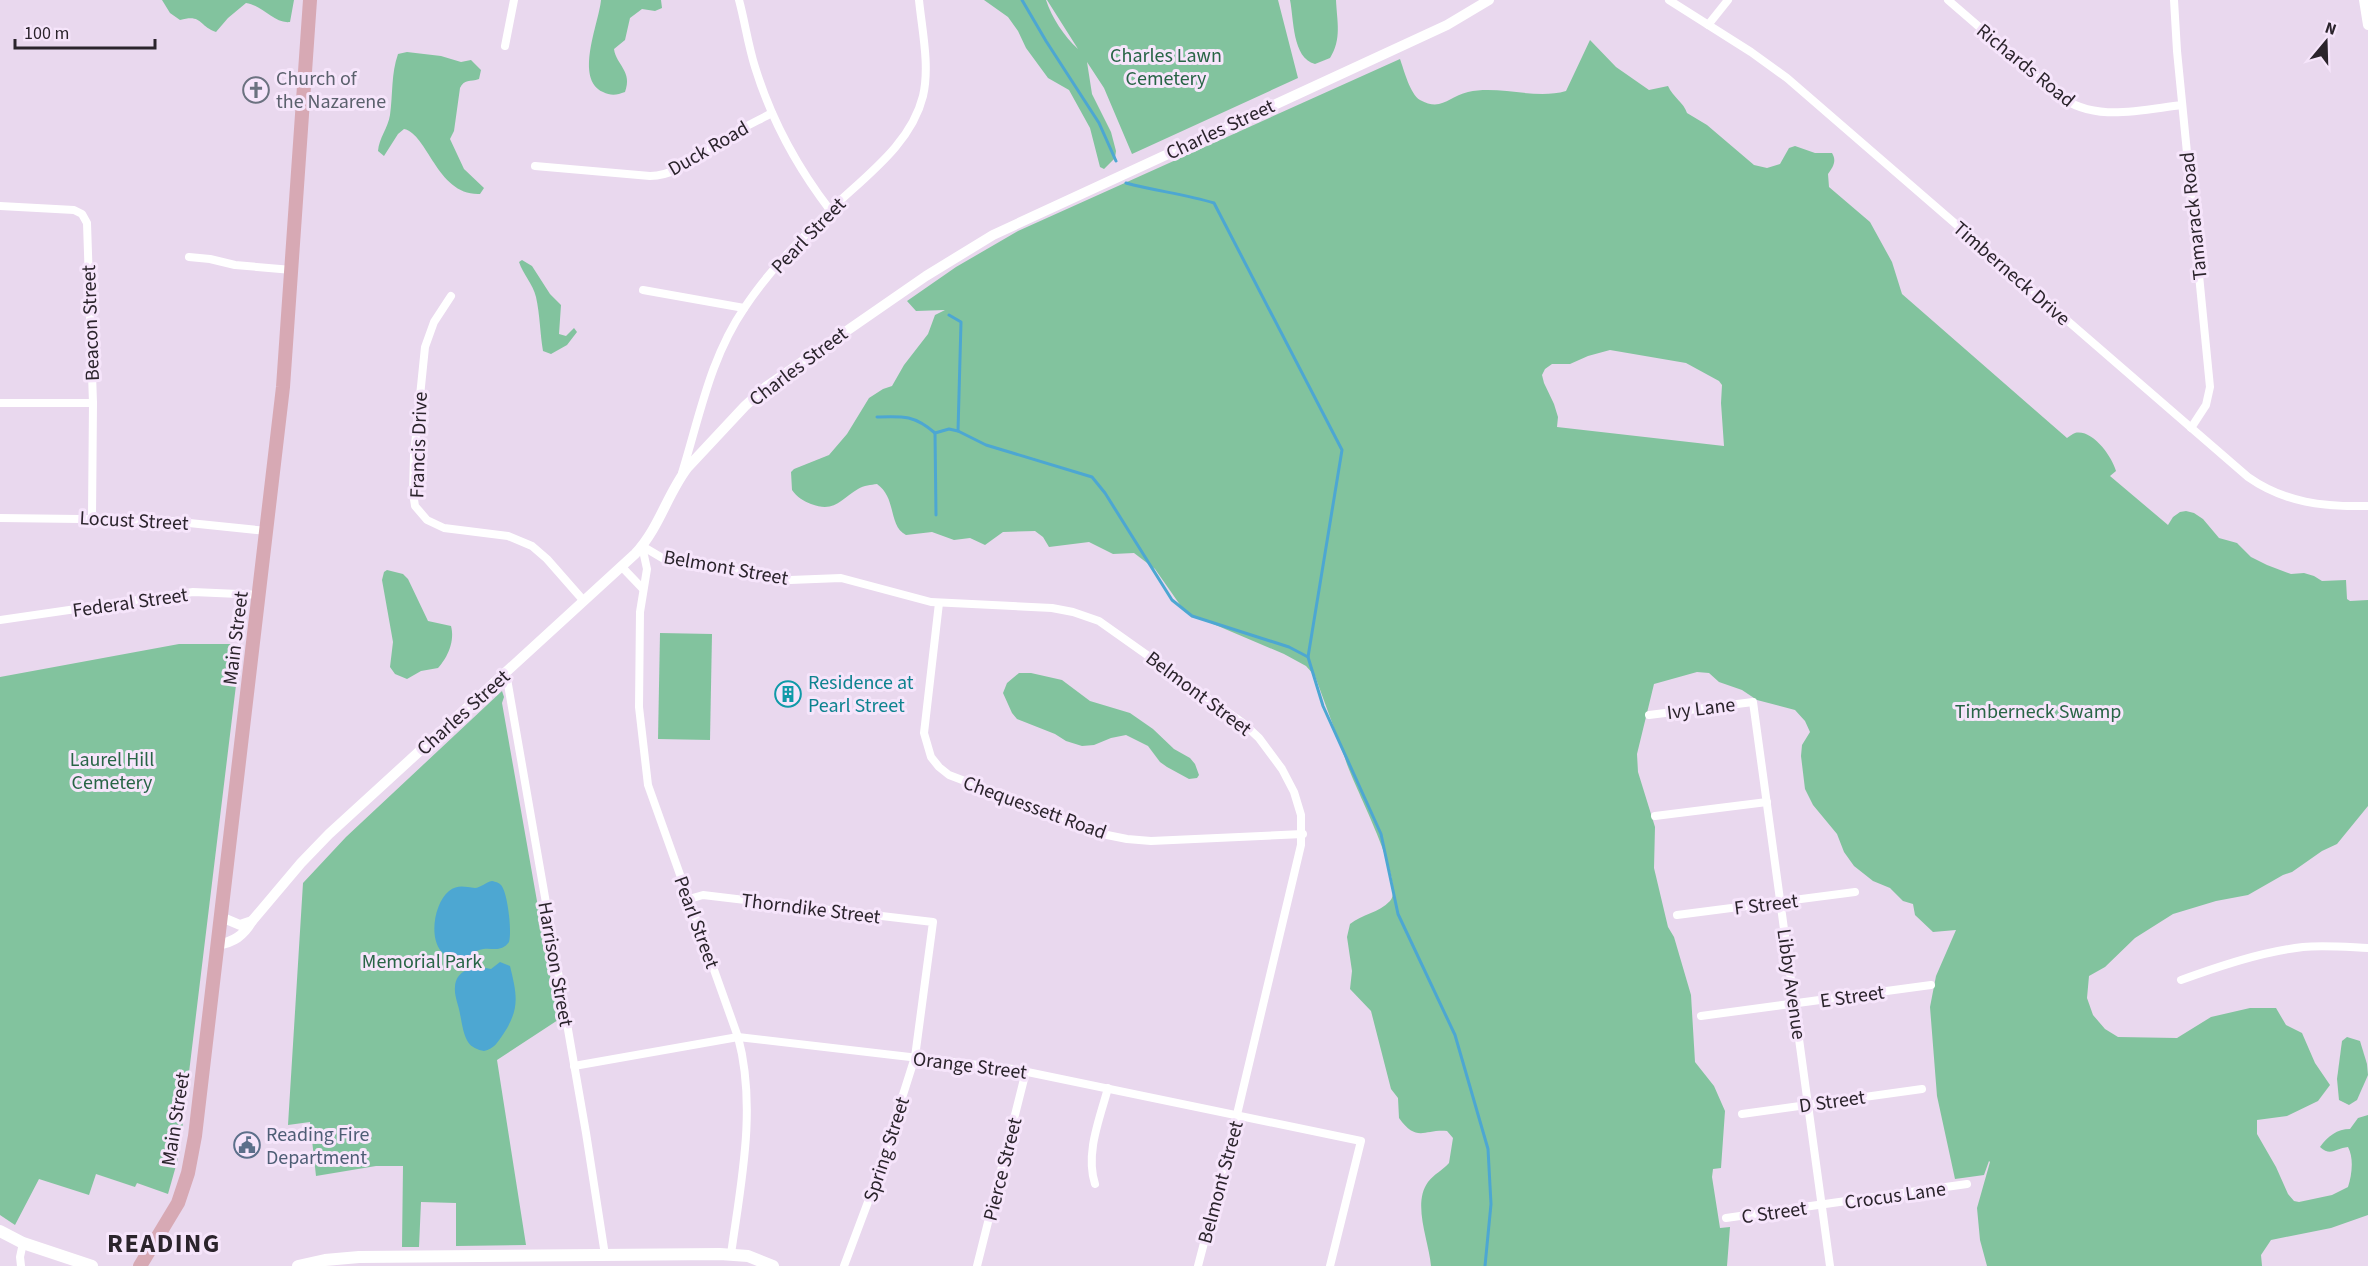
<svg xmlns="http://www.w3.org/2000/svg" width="2368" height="1266" font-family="'Source Sans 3',sans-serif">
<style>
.green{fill:#82c39e;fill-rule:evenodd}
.water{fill:#4da7d2}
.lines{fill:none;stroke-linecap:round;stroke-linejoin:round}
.stream{stroke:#4da7d2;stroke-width:3}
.minor{stroke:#fff;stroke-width:8}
.tertiary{stroke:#fff;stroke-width:10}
.secondary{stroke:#fff;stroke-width:12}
.primary{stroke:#d7a9b4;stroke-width:14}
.labels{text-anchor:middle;stroke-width:6;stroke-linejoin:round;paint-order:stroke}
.park-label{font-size:20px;fill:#286546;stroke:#f6e5fb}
.street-label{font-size:20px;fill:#2b242c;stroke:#f6e5fb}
.worship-label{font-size:20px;fill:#5b616d;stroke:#f6e5fb;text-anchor:start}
.culture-label{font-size:20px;fill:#0d838f;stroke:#f6e5fb;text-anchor:start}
.service-label{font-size:20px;fill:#4e5e75;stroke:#f6e5fb;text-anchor:start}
.district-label{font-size:26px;font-weight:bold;letter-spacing:1.5px;fill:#2b242c;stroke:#f6e5fb}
</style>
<rect width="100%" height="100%" fill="#e9d8ee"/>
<g class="green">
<path d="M162,0h132l-4,22c-16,2 -28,-17 -44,-19l-18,15 -12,14c-18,-6 -13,-18 -36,-12l-10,-7z"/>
<path d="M601,0h60l1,8 -7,3 -13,-2 -12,9 -5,22 -11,9c2,16 19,22 11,43 -8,3 -14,4 -22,0 -29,-13 -4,-69 -2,-92z"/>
<path d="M984,0h62c6,18 18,36 32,49l-31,-49h231l20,78 -166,76 -28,-66 -17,-26 5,32 19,38 5,19 -1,7 -11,11 -4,-2 -10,-39 -21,-38 -21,-12 -22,-30 -8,-17 -10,-14z"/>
<path d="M1290,0h46c1,22 6,39 -6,58l-15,6c-23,-6 -21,-45 -25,-64z"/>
<path d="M1590,40l26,27 33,23 19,-4c5,11 16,17 19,27l20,12 47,40 13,3 13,-4 9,-16 6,-2 20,7h17c5,8 1,14 -4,21l1,13 41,35 22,40 10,32 165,144c3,-2 5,-4 8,-5 18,-4 37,24 41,38l-6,5 58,49 5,-8 7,-5 6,-1 8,2 9,6 16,19 18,5 14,14 16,8 24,9 13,-1 10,3 8,5 24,-1 1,19 3,2 18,-1v206l-31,38 -15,7 -30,21 -9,3 -35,20 -32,6 -43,13 -38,24 -30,29 -16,9 -2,22 6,17 12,14 13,8 59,1 34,-21 39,-9h26l10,17 16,8 13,30 15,22 -12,16 -31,15 -30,4v14l19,33 12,27 6,7 5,1 33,-7 16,-8c4,-12 6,-29 0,-40 -12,1 -17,10 -28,0 8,-11 17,-18 30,-18l8,-11 10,-3v100l-37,13 -60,12 -10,15 1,11h-275l-7,-26 -3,-32 13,-46 -1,-1 -5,14 -29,4 -18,-83 -7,-89 6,-31 20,-46 -23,2 -18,-17 -2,-11 -10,-3 -13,-13 -17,-7 -19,-15 -10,-14 -7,-18 -24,-29 -8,-16 -4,-33 1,-11 8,-13 -5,-11 -10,-11 -38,-10 -15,-10 -23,-8 -10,-9 -12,-1 -43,12 -17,70 1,18 17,55 -1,41 14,59 6,10 17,58 4,67 19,24 11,25 -4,57 -8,1 -1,8 8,51 10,-1 -3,39h-296c-2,-25 -19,-62 -3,-84 6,-8 15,-12 21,-19l4,-25 -6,-7c-23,-2 -30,12 -48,-13l-1,-20 -7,-9 -20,-78 -21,-22 2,-18 -5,-34 3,-13c12,-10 29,-11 40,-23 17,-18 -39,-119 -45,-143l-30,-82 -9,-10 -22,-12 -99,-42 -30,-43 -21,-16 -21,1 -24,-12 -40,5 -6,-10 -8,-6 -32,1 -18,13 -15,-7 -16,2 -22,-8 -26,3c-18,-9 -9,-37 -29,-51 -6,1 -13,1 -19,5 -17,10 -23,24 -47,15 -8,-3 -14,-7 -19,-14l-1,-18 3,-3 35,-14 18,-21 22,-36 14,-9 9,-3 12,-21 24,-31 7,-19 10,-5 -29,1 -9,-10 49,-34 62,-36 382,-172c4,11 10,35 20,41 22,12 29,-4 48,-8 32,-7 67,8 98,-1zM1610,350l76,13 33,18 3,4 -1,18 3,43 -167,-19 1,-10 -4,-13 -10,-21 -2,-8 3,-6 7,-5h18l18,-8z"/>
<path d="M407,52l34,4 20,6 10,-2 10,10 -2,9c-9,3 -15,0 -19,9l-6,43 -4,8 14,30 20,19 -4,6c-43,2 -52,-60 -76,-65l-6,5 -14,22 -6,-5c1,-13 10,-23 12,-36 3,-21 1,-41 8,-61z"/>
<path d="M522,260l10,6 18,28 11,11 -2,29 7,2 8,-8 3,4 -10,13 -16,9 -8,-3c-3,-18 -3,-36 -7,-54 -3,-13 -13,-23 -17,-35z"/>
<path d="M387,570l16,4 5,5 20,42 23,5c4,15 -3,31 -13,42l-17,3 -14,8 -12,-5 -5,-7 3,-25 -11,-62 2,-8z"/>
<path d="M660,633l52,1 -2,106 -52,-1z"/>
<path d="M179,644h62l-62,511 -11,39 -31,-11 -2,4 -39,-13 -7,21 -50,-16 -24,46 -15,-10v-538z"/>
<path d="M1019,673h12l31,7 28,21 40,12 23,16 21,20 16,9 5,6 4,11 -2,3 -8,1 -22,-12 -7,-5 -12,-16 -22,-11 -15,3 -17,7 -12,1 -16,-5 -11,-7 -38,-15 -5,-6 -9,-20 4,-10z"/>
<path d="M502,691l2,6 -2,6 56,317 -61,40 29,185 -70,1v-43l-35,-1 -2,45h-17l1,-81h-27l-60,10 -6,-54 -22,3 15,-242 43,-46z"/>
<path d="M2347,1037l13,4 7,23 1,11 -11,25 -8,5 -10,-5 -2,-21 5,-38z"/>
</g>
<g class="water">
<path d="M492,881c4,1 6,1 9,4 7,8 11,47 8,57 -9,12 -18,4 -30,8 -7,3 -12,8 -21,8 -33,1 -27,-53 -9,-67 9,-7 16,-4 26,-3 5,0 11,-6 17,-7z"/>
<path d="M500,962l10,4c7,29 10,42 -6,67 -6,9 -10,16 -20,18 -6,-1 -13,-4 -16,-9 -5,-8 -6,-19 -8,-28 -1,-8 -6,-18 -5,-27 1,-19 22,-21 36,-18z"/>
</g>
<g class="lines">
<g class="stream">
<path d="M1022,0l24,41 53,82 17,38"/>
<path d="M1126,183c29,8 59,11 88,20l128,247 -34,207 15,49 58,128 17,80 57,121 33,114 3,55 -6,62"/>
<path d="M949,315l12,7 -3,109 28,14 106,32 13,16 67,107 20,16 97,31 19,10"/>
<path d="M877,417c26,-1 37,-2 58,16"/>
<path d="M936,515l-1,-82 14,-4 9,2"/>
</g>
<g class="minor">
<path d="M739,0c6,22 9,45 16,67 16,52 42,100 75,143"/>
<path d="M1669,0l82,52 36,26 461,399c37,26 76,30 120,29"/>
<path d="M1948,0l110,95c36,28 82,15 124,10"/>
<path d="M2174,0l3,51 33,336 -4,18 -15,23"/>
<path d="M1708,25l20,-25"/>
<path d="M505,46l9,-46"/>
<path d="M535,166l115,10c28,0 50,-23 72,-36 16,-10 33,-18 50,-27"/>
<path d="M0,206l74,4 8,4 5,9 6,180 -1,114"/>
<path d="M189,257l21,2 25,6 57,5"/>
<path d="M643,290l101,18"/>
<path d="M451,296l-17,26 -9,25 -11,108 -1,38 2,13 12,14 17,8 64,8 24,10 15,13 36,41"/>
<path d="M0,403h93"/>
<path d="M682,473c18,-58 28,-115 63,-166 23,-35 54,-66 84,-96 35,-34 82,-66 94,-115 7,-30 -1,-66 -4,-96"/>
<path d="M0,518l160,2 107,11"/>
<path d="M642,546l22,13 88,16 38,5 51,-2 90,24 121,6 21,4 26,9 144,102 16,15 23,31 12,23 7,23v30l-67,282 -36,139"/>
<path d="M642,546l5,23 -7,43 -1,95 9,78 90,252c19,70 3,146 -7,217"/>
<path d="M621,566l22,23"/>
<path d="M939,603l-15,130 7,24 8,10 10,8 158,60 20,4 24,2 152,-7"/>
<path d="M0,620l193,-28 67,3"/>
<path d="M506,673l80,460 19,122"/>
<path d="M1649,715l104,-13 77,564"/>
<path d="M1655,816l112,-14"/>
<path d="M689,899l14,-4 230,27 -18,135 -41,129 -30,80"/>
<path d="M1677,915l178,-23"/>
<path d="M2181,980c39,-14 80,-28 122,-33 21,-2 43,0 65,1"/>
<path d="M1701,1016l230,-31"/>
<path d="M574,1066l164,-29 275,32 348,72 -31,125"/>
<path d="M1742,1114l180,-25"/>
<path d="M1095,1184c-10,-31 5,-66 13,-96"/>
<path d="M1726,1218l241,-34"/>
<path d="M21,1266l-1,-9 3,-14"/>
<path d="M977,1266l49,-195"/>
</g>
<g class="tertiary">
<path d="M2364,0l4,25"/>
<path d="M221,917l19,8 12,-4"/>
<path d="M217,945c17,-3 26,-9 35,-24l49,-58 28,-29 306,-280c25,-27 32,-60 53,-87l57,-61 22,-20 159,-110 67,-41 454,-210 42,-25"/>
</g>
<g class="secondary">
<path d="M0,1231l23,12 69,23"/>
<path d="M298,1266l27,-6 34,-3 361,-3 28,2 25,10"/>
</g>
<path class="primary" d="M140,1266l38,-63 10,-30 7,-37 88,-749 27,-387"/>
</g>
<defs>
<g id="church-ring" transform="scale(1.35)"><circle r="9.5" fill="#f6e5fb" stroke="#6b7280" stroke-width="1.5"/><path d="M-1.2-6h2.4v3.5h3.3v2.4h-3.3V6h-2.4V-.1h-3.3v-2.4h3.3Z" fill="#6b7280"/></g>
<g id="building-ring" transform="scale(1.35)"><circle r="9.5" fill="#f6e5fb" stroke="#0f9aa8" stroke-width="1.5"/><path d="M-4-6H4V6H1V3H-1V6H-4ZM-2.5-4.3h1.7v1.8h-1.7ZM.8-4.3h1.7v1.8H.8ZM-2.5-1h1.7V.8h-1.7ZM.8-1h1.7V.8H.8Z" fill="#0f9aa8"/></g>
<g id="civic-ring" transform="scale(1.35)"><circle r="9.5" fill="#f6e5fb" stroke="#5c6f8a" stroke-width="1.5"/><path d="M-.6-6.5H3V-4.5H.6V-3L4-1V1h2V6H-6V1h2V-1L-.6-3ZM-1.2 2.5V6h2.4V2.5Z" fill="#5c6f8a"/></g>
</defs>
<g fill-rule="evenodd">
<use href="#church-ring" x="256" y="90"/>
<use href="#building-ring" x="788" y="694"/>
<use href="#civic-ring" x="247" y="1145"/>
</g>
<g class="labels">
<g class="park-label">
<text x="1166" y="62">Charles Lawn<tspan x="1166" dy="23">Cemetery</tspan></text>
<text x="2038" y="718">Timberneck Swamp</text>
<text x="112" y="766">Laurel Hill<tspan x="112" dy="23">Cemetery</tspan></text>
<text x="422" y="968">Memorial Park</text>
</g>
<g class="street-label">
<text transform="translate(2026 65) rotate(39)" y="7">Richards Road</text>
<text transform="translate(1220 129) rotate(-25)" y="7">Charles Street</text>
<text transform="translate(708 148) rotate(-30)" y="7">Duck Road</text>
<text transform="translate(2193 216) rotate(-96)" y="7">Tamarack Road</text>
<text transform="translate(808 235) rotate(-46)" y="7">Pearl Street</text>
<text transform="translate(2012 273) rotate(41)" y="7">Timberneck Drive</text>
<text transform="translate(90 323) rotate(-92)" y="7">Beacon Street</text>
<text transform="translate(798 366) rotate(-37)" y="7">Charles Street</text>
<text transform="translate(418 445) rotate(-88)" y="7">Francis Drive</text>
<text transform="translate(134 520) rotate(3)" y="7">Locust Street</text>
<text transform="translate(726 567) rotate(10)" y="7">Belmont Street</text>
<text transform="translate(130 602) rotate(-8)" y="7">Federal Street</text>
<text transform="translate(235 638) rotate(-83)" y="7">Main Street</text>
<text transform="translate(1199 693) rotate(37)" y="7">Belmont Street</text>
<text transform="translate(1701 708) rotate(-7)" y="7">Ivy Lane</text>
<text transform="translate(463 712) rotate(-42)" y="7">Charles Street</text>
<text transform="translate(1035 807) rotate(20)" y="7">Chequessett Road</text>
<text transform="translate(1766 904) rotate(-7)" y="7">F Street</text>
<text transform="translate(811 908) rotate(7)" y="7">Thorndike Street</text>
<text transform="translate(697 922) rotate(70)" y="7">Pearl Street</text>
<text transform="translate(556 964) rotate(80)" y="7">Harrison Street</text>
<text transform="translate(1792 984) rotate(82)" y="7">Libby Avenue</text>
<text transform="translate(1852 996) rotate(-8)" y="7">E Street</text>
<text transform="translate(970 1065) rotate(7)" y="7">Orange Street</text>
<text transform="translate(1832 1101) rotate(-8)" y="7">D Street</text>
<text transform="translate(175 1119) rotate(-81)" y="7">Main Street</text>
<text transform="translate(886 1149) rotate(-72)" y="7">Spring Street</text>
<text transform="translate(1002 1169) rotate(-76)" y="7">Pierce Street</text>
<text transform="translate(1220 1182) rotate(-75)" y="7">Belmont Street</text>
<text transform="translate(1895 1195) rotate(-8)" y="7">Crocus Lane</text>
<text transform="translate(1774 1212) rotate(-8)" y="7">C Street</text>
</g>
<g class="worship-label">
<text x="276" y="85">Church of<tspan x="276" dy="23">the Nazarene</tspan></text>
</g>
<g class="culture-label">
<text x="808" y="689">Residence at<tspan x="808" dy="23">Pearl Street</tspan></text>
</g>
<g class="service-label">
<text x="266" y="1141">Reading Fire<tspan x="266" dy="23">Department</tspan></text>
</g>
<g class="district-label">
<text x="164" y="1252">READING</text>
</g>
</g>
<g transform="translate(2326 42) rotate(19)" stroke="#f6e5fb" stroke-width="4.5" paint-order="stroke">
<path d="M0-4.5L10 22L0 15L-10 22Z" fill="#2b242c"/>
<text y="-9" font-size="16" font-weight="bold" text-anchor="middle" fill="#2b242c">N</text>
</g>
<path d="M15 39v9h140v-9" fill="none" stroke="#2b242c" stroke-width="3"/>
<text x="24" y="39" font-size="18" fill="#2b242c" stroke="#f6e5fb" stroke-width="4.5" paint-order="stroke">100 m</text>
</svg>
